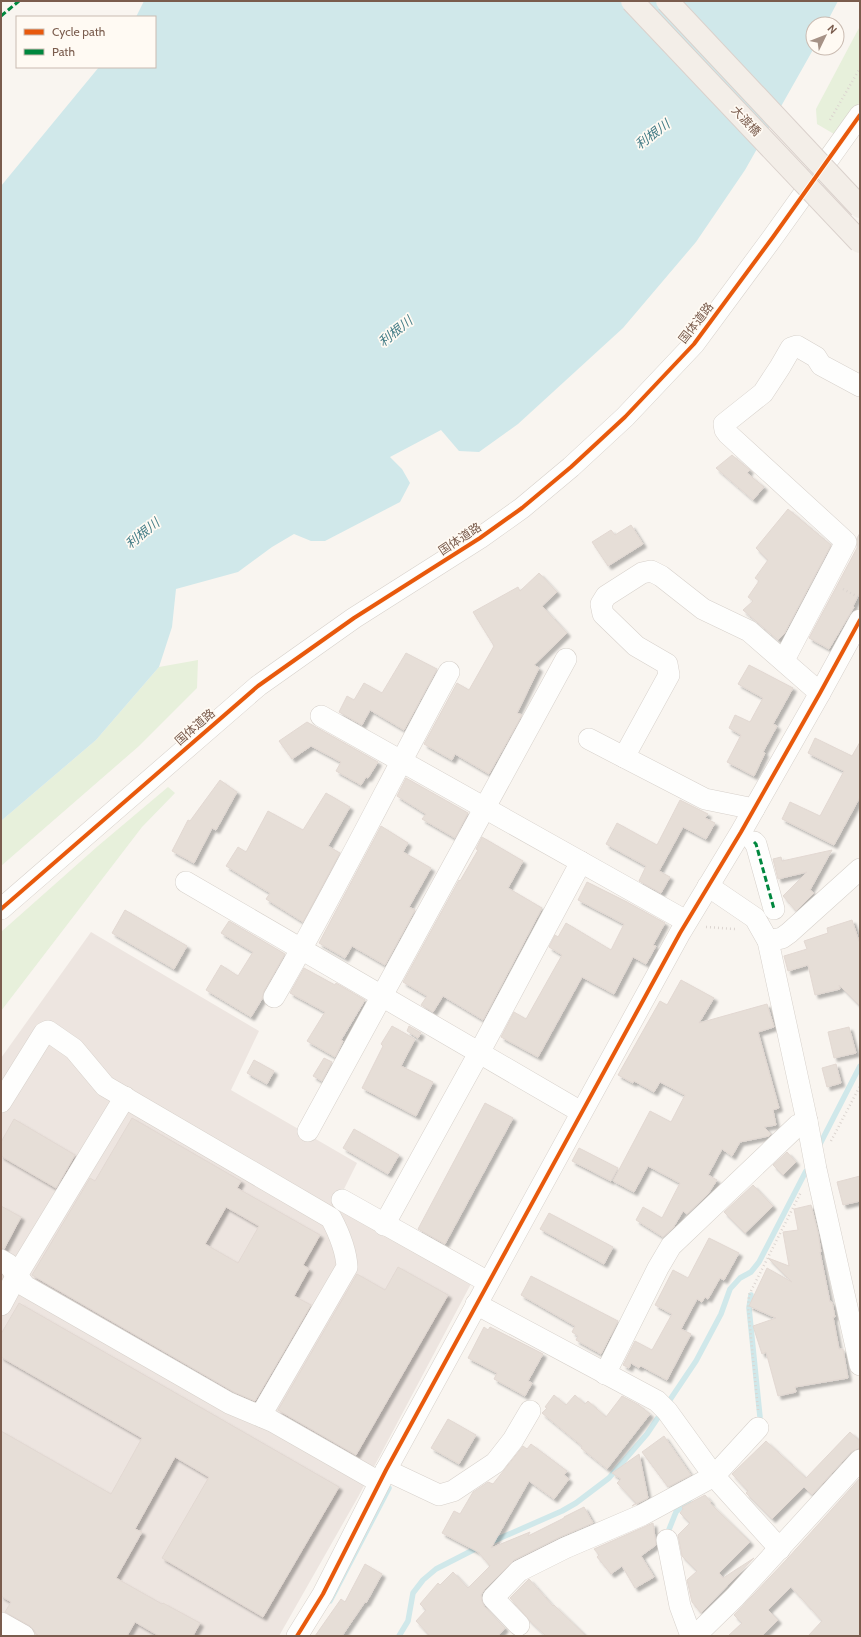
<svg xmlns="http://www.w3.org/2000/svg" width="861" height="1637" font-family="Cabin,'Noto Sans JP',sans-serif">
<style>
.industrial{fill:#ede5e0}
.green{fill:#e7f0db}
.water{fill:#d0e8ea}
.lines{fill:none;stroke-linecap:round;stroke-linejoin:round}
.stream{stroke:#d0e8ea;stroke-width:5.5}
.building{fill:#e6ded7;stroke:#e2d8d2;fill-rule:evenodd;filter:url(#shadow)}
.minor-casing{stroke:#d7d1cb;stroke-width:22}
.path{stroke:#dcd5d0;stroke-width:2.5;stroke-dasharray:1 3;stroke-linecap:butt}
.minor{stroke:#fefefd;stroke-width:21}
.major-bridge-casing{stroke:#dad1cc;stroke-width:24;stroke-linecap:butt}
.major-bridge{stroke:#f3eee8;stroke-width:22}
.quiet{stroke:#00873e;stroke-width:3;stroke-dasharray:6 3;stroke-linecap:butt}
.cycleway-casing{stroke:#fffaf3;stroke-width:6}
.cycleway{stroke:#e8590c;stroke-width:4}
.labels{text-anchor:middle;stroke-width:3.5;stroke-linejoin:round;paint-order:stroke}
.street-label{font-size:12px;fill:#7a5c4d;stroke:#fffaf3}
.water-label{font-size:13px;font-style:italic;fill:#437c86;stroke:#fffaf3}
</style>
<defs>
<filter id="shadow"><feDropShadow dx="3.5" dy="3.5" stdDeviation="1" flood-color="#0004"/></filter>
</defs>
<rect width="100%" height="100%" fill="#f9f5f0"/>
<path class="industrial" d="M91,932l168,99 -28,59 126,73 -20,40 136,77 -115,217 -79,139h-278v-578z"/>
<g class="green">
<path d="M860,26v76l-26,32 -17,-10 -1,-15z"/>
<path d="M198,660l-1,28 -58,58 -138,120v-45l95,-81 63,-73z"/>
<path d="M168,787l7,6 -33,34 -141,184v-79l97,-86z"/>
</g>
<path class="water" d="M144,1h694l-12,23h-13v24h1l-69,122 -49,72 -73,86 -105,96 -39,28 -20,-1 -18,-21 -51,27 12,12 8,14 -10,19 -75,39h-14l-17,-7 -22,13 -34,25 -62,17 -4,38 -13,40 -63,73 -95,81v-635l98,-119h56v-50h-19z"/>
<g class="lines">
<g class="stream">
<path d="M819,1146l41,-80"/>
<path d="M751,1295l-2,13 11,109 -1,7"/>
<path d="M666,1537l10,-25 15,-14"/>
<path d="M489,1543l73,-32 14,-8 33,-25 38,-44 49,-73 25,-47 9,-25 10,-11 11,-6 8,-10 47,-91"/>
<path d="M330,1601l59,-113"/>
<path d="M399,1636l9,-15 5,-28 10,-13 13,-11 43,-22"/>
</g>
</g>
<g class="building">
<path d="M732,455l18,15 -3,3 17,14 -11,13 -37,-32z"/>
<path d="M788,509l43,36 -47,89 -6,6 -35,-30 10,-9 -5,-4 11,-16 -4,-3 13,-18 -12,-12z"/>
<path d="M631,525l12,19 -35,22 -16,-24 19,-12 4,5z"/>
<path d="M860,533v59l-7,14 1,1 -25,42 -20,-11 48,-90v-10z"/>
<path d="M539,573l18,19 -15,14 25,27 -33,32 5,3 -22,45 5,2 -33,59 -34,-20 -3,6 -28,-16 33,-61 12,7 25,-44 -21,-34 45,-25 2,4z"/>
<path d="M406,653l31,16 -33,61 -34,-20 -8,15 -23,-13 8,-16 7,4 10,-17 18,10z"/>
<path d="M749,665l44,23 -20,36 4,2 -14,26 2,1 -11,23 -27,-14 14,-27 -12,-7 6,-13 15,7 13,-24 -25,-14z"/>
<path d="M307,722l71,40 -10,16 -2,-1 -5,8 -25,-14 5,-9 -30,-16 -19,13 -13,-18z"/>
<path d="M815,738l37,18 8,-14v55l-26,48 -52,-26 8,-17 30,14 24,-45 -36,-18z"/>
<path d="M406,778l62,35 -13,25 -33,-19 4,-5 -29,-18z"/>
<path d="M220,780l17,12 -21,38 -4,-2 -18,35 -22,-12 16,-31 2,1z"/>
<path d="M326,793l24,14 -22,39 12,7 -37,69 -37,-23 4,-6 -44,-27 12,-19 8,5 22,-41 35,19z"/>
<path d="M680,800l28,14 -3,4 10,5 -9,16 -23,-12 -24,44 11,6 -9,16 -22,-12 7,-15 -40,-22 11,-21 40,22z"/>
<path d="M381,826l27,17 -5,9 28,16 -22,39 6,3 -30,55 -33,-19 -7,12 -26,-15z"/>
<path d="M482,837l41,24 -15,27 34,20 -59,112 -40,-24 -10,16 -12,-7 6,-9 -24,-14 56,-102 1,1 18,-31 -2,-1z"/>
<path d="M832,850l-22,40 4,3 -18,18 -13,-15 24,-24 -29,7 -5,-20 8,-2 1,4z"/>
<path d="M587,882l40,20 38,21 -12,22 3,1 -10,18 -13,-7 -19,37 -32,-17 -44,80 -37,-20 13,-25 12,7 36,-64 -13,-8 6,-12 3,2 8,-14 45,27 13,-26 -46,-24z"/>
<path d="M125,910l62,36 -13,23 -62,-36z"/>
<path d="M852,920l8,24v62l-21,-21 1,4 -25,6 -7,-30 -20,6 -4,-15 23,-7 -3,-8 24,-8 -1,-5z"/>
<path d="M229,921l56,33 -21,37 -2,8 -11,18 -45,-27 15,-25 17,11 15,-24 -32,-19z"/>
<path d="M304,968l31,17 1,-2 29,17 -24,40 2,1 -8,16 -28,-16 18,-29 -35,-19z"/>
<path d="M681,980l33,18 -15,25 68,-19 7,23 -16,5 21,76 -6,2 3,15 -12,2 7,7 -2,2 -29,6 -8,14 -10,-7 -14,26 9,5 -9,14 -21,20 -4,-3 -10,17 -10,9 -27,-17 7,-13 19,11 18,-35 -32,-17 -14,26 -21,-11 37,-70 21,11 14,-27 -25,-13 -6,10 -20,-11 -1,2 -15,-8 42,-74 7,4z"/>
<path d="M392,1026l23,13 -14,27 32,16 -17,34 -54,-28 21,-42 -2,-2z"/>
<path d="M409,1026l12,7 -3,5 -11,-7z"/>
<path d="M849,1027l7,26 -22,5 -6,-26z"/>
<path d="M324,1058l8,4 -10,19 -9,-5z"/>
<path d="M254,1060l20,11 -7,13 -20,-11z"/>
<path d="M836,1064l5,19 -14,4 -5,-19z"/>
<path d="M485,1103l28,15 -68,126 -27,-15z"/>
<path d="M132,1118l109,63 -4,7 83,47 -17,30 6,4 -15,27 17,9 -56,96 -21,-9 -202,-117 58,-97 5,3zM226,1207l33,19 -21,37 -33,-19z"/>
<path d="M14,1119l61,36 -19,33 -55,-32v-14z"/>
<path d="M354,1129l45,26 -11,19 -45,-26z"/>
<path d="M579,1148l39,20 -7,13 -39,-20z"/>
<path d="M787,1152l9,10 -13,13 -10,-10z"/>
<path d="M860,1176v25l-17,4 -6,-23z"/>
<path d="M753,1185l20,21 -28,27 -21,-21z"/>
<path d="M811,1205l7,28 3,19h-1l10,50h2l3,15h-2l6,32h4l5,29 -53,9 1,5 -18,4 -12,-44 -4,2 -9,-28 23,-8 -27,-12 18,-38 25,14 -24,-24 21,8 -6,-34 15,-2 -4,-21z"/>
<path d="M1,1206l20,11 -17,32 -3,-1z"/>
<path d="M549,1213l64,34 -9,17 -64,-35z"/>
<path d="M709,1238l30,15 -15,27 -4,-2 -12,21 -3,-2 -3,5 -5,-3 -16,30 10,5 -24,46 -26,-14 -2,2 -8,-5 -2,5 -6,-3 12,-24 17,9 20,-36 -17,-9 18,-35 15,8z"/>
<path d="M398,1267l50,28 -92,160 -78,-45 79,-136 28,16z"/>
<path d="M531,1276l87,45 -17,33 -25,-14 2,-4 -6,-4 3,-6 -54,-31z"/>
<path d="M19,1303l320,184 -76,130 -101,-59 47,-81 -34,-20 -40,72 7,3 -26,46 46,26 1,-1 37,20 -7,13h-34l-24,-14 -8,14h-88l-3,-2 -2,-4 -4,-4 -25,-14 6,-10 -10,-6v-165l110,63 31,-56 -141,-81v-23z"/>
<path d="M484,1327l4,3 2,-3 53,27 -15,27 4,2 -7,13 -31,-17 3,-6 -29,-15z"/>
<path d="M554,1395l12,10 9,-10 10,9 3,-3 18,16 16,-21 17,9 11,9 -43,55 -26,-21 1,-2 -40,-33 5,-5 -2,-1z"/>
<path d="M448,1419l28,16 -17,29 -28,-16z"/>
<path d="M850,1432l10,9v7l-9,4 -39,43 -8,-8 -32,32 -26,-26 2,-2 -16,-17 34,-33 40,37z"/>
<path d="M664,1436l27,39 -23,12 -26,-35z"/>
<path d="M531,1444l36,27 -3,4 5,4 -15,20 -25,-18 -38,67 39,-16 -2,4 36,-18v-1l20,-10 9,16 -33,14 -46,23 -30,30 -3,5 1,6 2,5 21,22 -7,8h-68l-14,-15 10,-11 -6,-6 18,-21 2,2 13,-13 15,16 22,-22 -11,-13h1l-38,-20 12,-22 6,3 13,-22 15,-10 5,2 30,-38 4,3z"/>
<path d="M639,1454l9,44 -16,8 4,-3 -19,-20 4,-4 -9,-6z"/>
<path d="M860,1478v158h-52l14,-15 -31,-34 -23,23 10,10 -16,16h-34l14,-13 -8,-8 54,-57z"/>
<path d="M705,1495l6,7 -1,1 40,39 -31,31 4,5 31,-20 -53,55 -9,-11 -5,-22 10,-9 -15,-15 -4,-21 12,-12 -10,-10 3,-4 -1,-2z"/>
<path d="M653,1523l3,22 -15,11 13,21 -19,11 -13,-22 -11,8 -14,-17 2,-2 -5,-6z"/>
<path d="M365,1564l17,10 -16,29 -1,-1 -23,34h-27l26,-37 4,3z"/>
<path d="M529,1579l24,27 1,-1 32,31h-40l-16,-15 -20,-23z"/>
</g>
<g class="lines">
<g class="minor-casing">
<g id="minor">
<path d="M784,660l62,-118 -118,-108 -3,-4 -1,-6 39,-31 17,-26 11,-19 6,-2 19,11 5,8 39,21"/>
<path d="M321,716l365,205"/>
<path d="M589,739l116,60 49,10"/>
<path d="M624,757l45,-82 -2,-11 -31,-18 -33,-32 -2,-10 5,-8 36,-23 9,-2 10,5 42,33 46,22 71,62"/>
<path d="M754,842l2,2 18,65"/>
<path d="M186,882l395,230"/>
<path d="M708,886l47,32 13,23 39,180 9,48 44,196"/>
<path d="M1,909l257,-223 96,-68 126,-80 42,-30 49,-41 54,-50 69,-73 79,-107 87,-122"/>
<path d="M768,941l14,-3 7,-5 71,-64"/>
<path d="M274,997c62,-106 116,-217 175,-325"/>
<path d="M1,1102l43,-69 4,-2 26,18 31,37 226,132c8,15 15,31 16,49l-82,141 -2,9"/>
<path d="M308,1131l258,-472"/>
<path d="M342,1200l146,82"/>
<path d="M384,1225l95,-172 102,-191"/>
<path d="M1,1260l7,4 17,22 204,117 43,18 107,61"/>
<path d="M476,1304l181,97 10,10 47,65 66,73"/>
<path d="M1,1305l16,-30 108,-178"/>
<path d="M605,1374l53,-106 13,-22 127,-121 9,-4"/>
<path d="M386,1470l53,25 14,-4 42,-28 18,-23 17,-29"/>
<path d="M667,1540l13,66 11,30"/>
<path d="M1,1623l23,13"/>
<path d="M519,1625l-26,-27 26,-27 46,-23 77,-33 72,-39 44,-48"/>
<path d="M297,1636l26,-42 63,-124 294,-537 61,-101 79,-139 40,-73"/>
<path d="M695,1636l40,-39 125,-137"/>
</g>
</g>
<g class="path">
<path d="M830,120l30,-52"/>
<path d="M843,589l17,9"/>
<path d="M706,927l29,2"/>
<path d="M831,1141l29,-55"/>
<path d="M758,1410l-10,-103 1,-12 52,-103"/>
</g>
<use href="#minor" class="minor"/>
<g class="major-bridge-casing">
<g id="major-bridge">
<path d="M632,1l228,241"/>
<path d="M667,1l193,206"/>
</g>
</g>
<use href="#major-bridge" class="major-bridge"/>
<g class="quiet">
<path d="M1,16l18,-15"/>
<path d="M754,842l2,2 18,65"/>
</g>
<g class="cycleway-casing">
<g id="cycleway">
<path d="M1,909l257,-223 96,-68 126,-80 42,-30 49,-41 54,-50 69,-73 79,-107 87,-122"/>
<path d="M297,1636l26,-42 63,-124 294,-537 61,-101 79,-139 40,-73"/>
</g>
</g>
<use href="#cycleway" class="cycleway"/>
</g>
<g class="labels">
<g class="street-label">
<text transform="translate(746 121) rotate(47)" y="4">大渡橋</text>
<text transform="translate(696 323) rotate(-52)" y="4">国体道路</text>
<text transform="translate(460 539) rotate(-33)" y="4">国体道路</text>
<text transform="translate(195 727) rotate(-41)" y="4">国体道路</text>
</g>
<g class="water-label">
<text transform="translate(652 134) rotate(-37)" y="5">利根川</text>
<text transform="translate(395 331) rotate(-39)" y="5">利根川</text>
<text transform="translate(142 533) rotate(-39)" y="5">利根川</text>
</g>
</g>
<rect width="861" height="1637" fill="none" stroke="#7a5c4d" stroke-width="4"/>
<rect x="16" y="16" width="140" height="52" fill="#fffaf3" stroke="#cabbb1"/>
<rect x="24" y="29" width="20" height="6" fill="#e8590c" stroke="#cabbb1"/>
<text x="52" y="36" font-size="12" fill="#7a5c4d">Cycle path</text>
<rect x="24" y="49" width="20" height="6" fill="#00873e" stroke="#cabbb1"/>
<text x="52" y="56" font-size="12" fill="#7a5c4d">Path</text>
<g transform="translate(825 36) rotate(47)"><circle r="19" fill="#fffaf3" stroke="#cabbb1"/>
<path d="M0-3L7 15L0 10L-7 15Z" fill="#a69286"/>
<text y="-6" font-size="11" font-weight="bold" text-anchor="middle" fill="#7a5c4d">N</text>
</g>
</svg>
